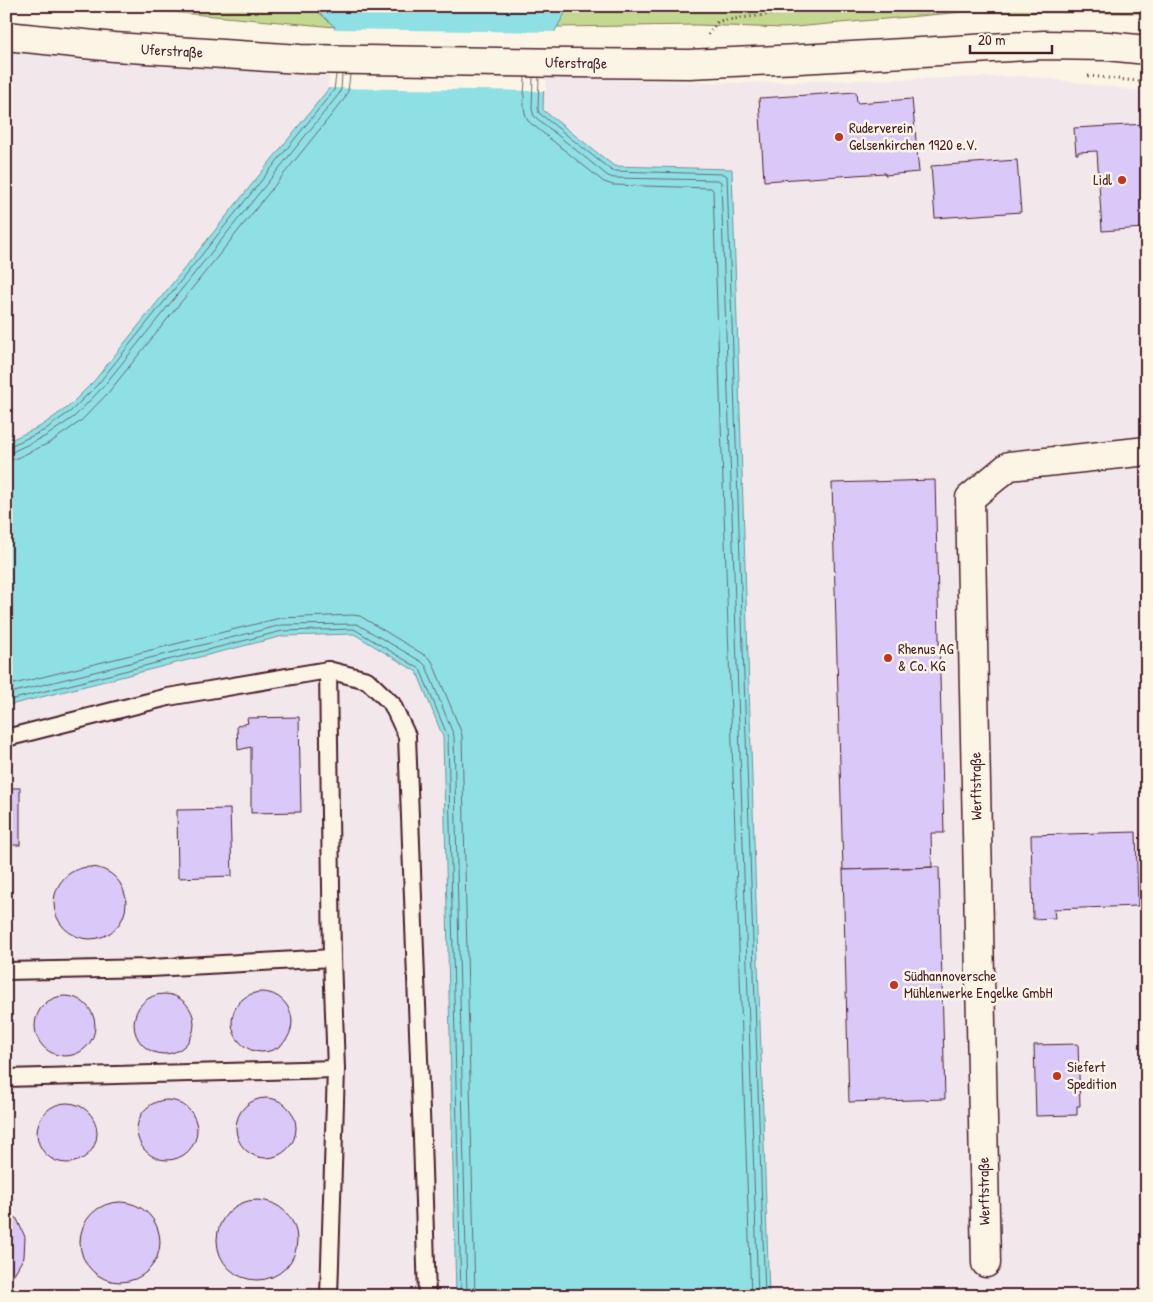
<svg xmlns="http://www.w3.org/2000/svg" width="1153" height="1302" font-family="'Patrick Hand',sans-serif">
<style>
.built{fill:#f2e8eb}
.green{fill:#c3d98f;stroke:#867c5d}
.water{fill:#8ee0e4;stroke:#73939a}
.pier{fill:#fcf5e5}
.lines{fill:none;stroke-linecap:round;stroke-linejoin:round}
.shore{stroke:#656c75;stroke-width:1}
.building{fill:#dac8f9;stroke:#4a1f2b}
.service-casing{stroke:#4a1f2b;stroke-width:20}
.minor-casing{stroke:#4a1f2b;stroke-width:31}
.secondary-casing{stroke:#4a1f2b;stroke-width:31}
.path{stroke:#4a1f2b;stroke-width:3;stroke-dasharray:1 4;stroke-linecap:butt}
.service{stroke:#fcf5e5;stroke-width:16}
.minor{stroke:#fcf5e5;stroke-width:28}
.secondary{stroke:#fcf5e5;stroke-width:28}
.poi-dot{fill:#c8321e;stroke:#fcf5e5;stroke-width:2}
.labels{text-anchor:middle;stroke-width:5;stroke-linejoin:round;paint-order:stroke}
.street-label{font-size:15px;fill:#4a1f2b;stroke:#fcf5e5}
.poi-label{font-size:15px;fill:#4a1f2b;stroke:#fcf5e5;text-anchor:start}
</style>
<rect width="100%" height="100%" fill="#fcf5e5"/>
<filter id="ink" filterUnits="userSpaceOnUse"><feTurbulence type="fractalNoise" baseFrequency=".02" numOctaves="2"/><feDisplacementMap in="SourceGraphic" scale="10" xChannelSelector="R" yChannelSelector="G"/><feConvolveMatrix kernelMatrix="1 2 1 2 8 2 1 2 1" color-interpolation-filters="sRGB"/></filter>
<g filter="url(#ink)">
<path class="built" d="M6,49l159,17 575,17 289,-7 118,16v1204h-1141z"/>
<g class="green">
<path d="M104,6h208l23,21z"/>
<path d="M569,6h578v7l-184,-1 -179,16 -87,-3 -140,2z"/>
</g>
<path class="water" d="M312,6h257l-24,43 -2,61 71,56 118,3 37,1127h-313l-13,-559 -26,-65 -63,-38 -71,2 -277,70v-264l35,-16 27,-19 26,-26 236,-294 5,-60z"/>
<path class="pier" d="M332,29l225,3 -9,17 -2,42 -220,-3 2,-2z"/>
<g class="lines">
<g class="shore">
<path d="M525,77c0,14 -4,32 3,44l76,61 9,3 98,3 2,2 38,1106"/>
<path d="M533,77l-1,32 2,7 74,60 6,2 104,2 3,2 37,1114"/>
<path d="M539,78l-1,31 1,4 73,58 112,3 3,2 38,1120"/>
<path d="M6,446h4l33,-15 28,-20 27,-27 236,-294 2,-15"/>
<path d="M6,453l6,-1 34,-16 28,-19 28,-29 237,-294 2,-5 1,-14"/>
<path d="M6,460l9,-1 36,-17 30,-21 27,-28 237,-295 3,-7 2,-16"/>
<path d="M6,686l274,-68 73,-3 7,1 66,40 6,5 28,68 2,7 13,560"/>
<path d="M6,694l276,-69 75,-1 65,38 4,4 28,70 13,560"/>
<path d="M6,701l276,-70 72,-2 66,40 28,68 13,559"/>
</g>
</g>
<g class="building">
<path d="M856,92l1,11 55,-4 7,73 -34,3v-2l-121,8 -5,-83z"/>
<path d="M1146,124h1v124l-3,1 -1,-21 -41,3 -5,-80 -19,1v2h-2l-2,-26z"/>
<path d="M1017,160l4,52 -86,6 -4,-52z"/>
<path d="M935,480l9,353h-13l1,34 -89,3 -11,-387z"/>
<path d="M299,717l2,95 -50,1v-66l-13,3 -1,-24 11,-3 -1,-5z"/>
<rect x="6" y="788" width="14" height="57"/>
<path d="M230,809l2,67 -54,2 -1,-68z"/>
<path d="M1136,832l2,74 -84,3 1,9 -22,1 -2,-84z"/>
<circle cx="90" cy="903" r="36"/>
<path d="M939,867l6,232 -96,3 -6,-232z"/>
<circle cx="262" cy="1022" r="30"/>
<circle cx="164" cy="1024" r="30"/>
<circle cx="65" cy="1026" r="30"/>
<path d="M1078,1044l2,62h-3v9l-41,1 -2,-71z"/>
<circle cx="266" cy="1128" r="30"/>
<circle cx="167" cy="1130" r="30"/>
<circle cx="67" cy="1133" r="30"/>
<circle cx="257" cy="1240" r="40"/>
<circle cx="120" cy="1242" r="40"/>
<path d="M6,1211l11,8 8,18 -1,20 -10,17 -8,4z"/>
</g>
<g class="lines">
<g class="service-casing">
<g id="service">
<path d="M328,670l4,288 4,111 -7,227"/>
<path d="M6,738l162,-41 160,-27 39,10 25,24 15,32 15,403 5,157"/>
<path d="M6,971l145,-3 181,-10"/>
<path d="M6,1078l330,-9"/>
</g>
</g>
<g class="minor-casing">
<path id="minor" d="M986,1263l-16,-765 39,-32 138,-15"/>
</g>
<g class="secondary-casing">
<path id="secondary" d="M6,36l108,11 186,12 271,4 118,1 110,-5 245,-14 63,1 40,4"/>
</g>
<g class="path">
<path d="M708,35l10,-14 118,-15"/>
<path d="M1088,76l59,6"/>
</g>
<use href="#service" class="service"/>
<use href="#minor" class="minor"/>
<use href="#secondary" class="secondary"/>
</g>
</g>
<g class="poi-dot">
<circle cx="839" cy="137" r="5"/>
<circle cx="1122" cy="180" r="5"/>
<circle cx="888" cy="658" r="5"/>
<circle cx="894" cy="985" r="5"/>
<circle cx="1057" cy="1076" r="5"/>
</g>
<g class="labels">
<g class="street-label">
<text transform="translate(172 51) rotate(3)" y="5">Uferstraße</text>
<text transform="translate(576 63) rotate(1)" y="5">Uferstraße</text>
<text transform="translate(976 786) rotate(-91)" y="5">Werftstraße</text>
<text transform="translate(984 1191) rotate(-91)" y="5">Werftstraße</text>
</g>
<g class="poi-label">
<text x="849" y="133">Ruderverein<tspan x="849" dy="17">Gelsenkirchen 1920 e.V.</tspan></text>
<text x="1112" y="185" text-anchor="end">Lidl</text>
<text x="898" y="654">Rhenus AG<tspan x="898" dy="17">&amp; Co. KG</tspan></text>
<text x="904" y="981">Südhannoversche<tspan x="904" dy="17">Mühlenwerke Engelke GmbH</tspan></text>
<text x="1067" y="1072">Siefert<tspan x="1067" dy="17">Spedition</tspan></text>
</g>
</g>
<rect width="1153" height="1302" fill="none" stroke="#fcf5e5" stroke-width="25"/>
<rect x="12" y="12" width="1128" height="1277" fill="none" stroke="#4a1f2b" stroke-width="2" filter="url(#ink)"/>
<path d="M970 45v8h82v-8" fill="none" stroke="#4a1f2b" stroke-width="2.5"/>
<text x="978" y="45" font-size="15" fill="#4a1f2b" stroke="#fcf5e5" stroke-width="4" paint-order="stroke">20 m</text>
</svg>
